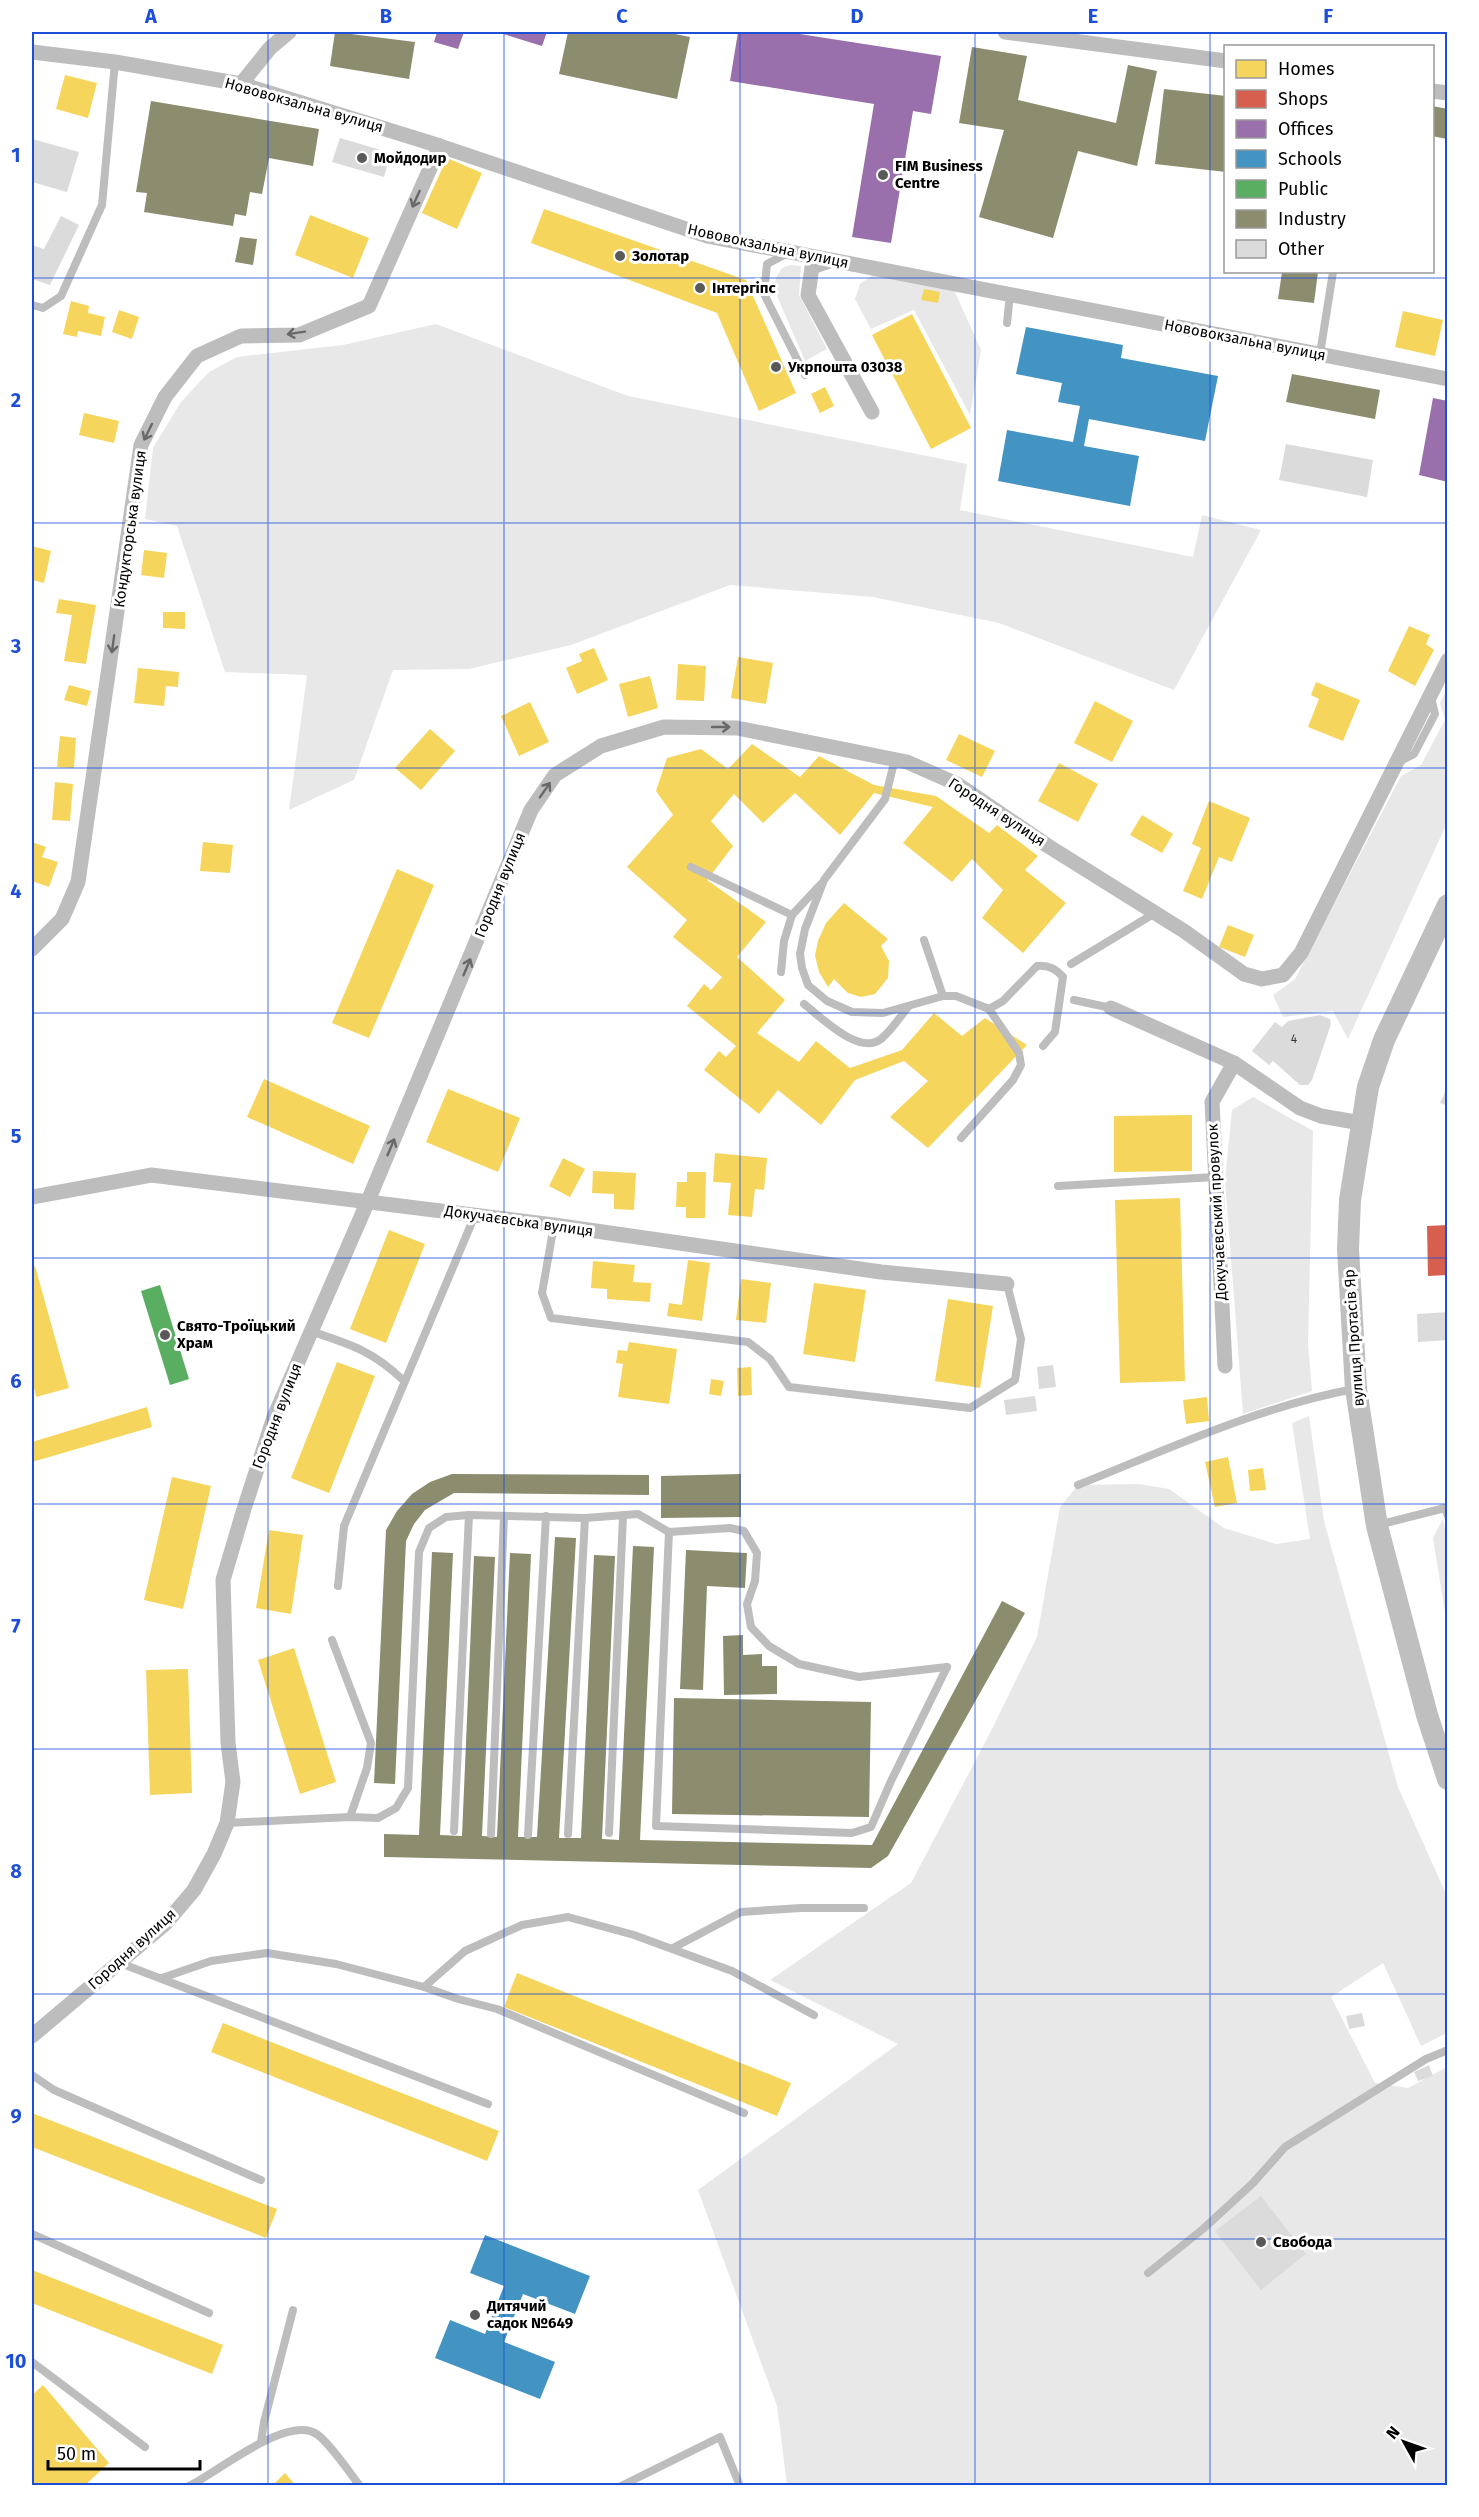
<svg xmlns="http://www.w3.org/2000/svg" width="1479" height="2517" font-family="'Fira Sans',sans-serif">
<style>
.green{fill:#e8e8e8}
.homes{fill:#f6d55c}
.shops{fill:#d6604d}
.offices{fill:#9970ab}
.schools{fill:#4393c3}
.public{fill:#5aae61}
.industry{fill:#8c8c6e}
.building{fill:#dbdbdb}
.lines{fill:none;stroke-linecap:round;stroke-linejoin:round}
.service{stroke:#bdbdbd;stroke-width:8}
.minor{stroke:#bdbdbd;stroke-width:15}
.secondary{stroke:#bfbfbf;stroke-width:22}
.oneway{stroke:#686868}
.grid{fill:none;stroke:#1d4ed8;stroke-width:1.5;stroke-opacity:0.55}
.poi-dot{fill:#595959;stroke:#fff;stroke-width:2}
.labels{text-anchor:middle;stroke-width:6;stroke-linejoin:round;paint-order:stroke}
.number-label{font-size:12px;fill:#373737}
.street-label{font-size:15px;fill:#000;stroke:#fff}
.poi-label{font-size:15px;font-weight:bold;fill:#000;stroke:#fff;text-anchor:start}
.neatline{fill:none;stroke:#1d4ed8;stroke-width:2}
.grid-label{font-size:20px;text-anchor:middle;font-weight:bold;fill:#1d4ed8}
</style>
<rect width="100%" height="100%" fill="#fff"/>
<g class="green">
<path d="M791,265l10,1 -2,29 28,54 -22,12 -31,-72 2,-11 6,-10z"/>
<path d="M873,275l81,15 27,60 -11,65 -56,-105 -43,19 -16,-30 5,-15z"/>
<path d="M436,324l192,72 339,68 -7,46 233,47 9,-42 59,15 -87,160 -175,-67 -126,-26 -143,-12 -159,60 -102,24 -76,1 -39,110 -65,30 18,-135 -82,-3 -48,-146 -32,-7 8,-71 28,-46 28,-30 28,-15 106,-12z"/>
<path d="M1447,688v135l-99,216 -15,-28 -50,6 -10,-22 22,-16 106,-203 20,-11 24,-45 -5,-17z"/>
<path d="M1253,1097l60,34 -5,213 4,47 -69,23 -18,-234 7,-70z"/>
<path d="M1309,1416l15,105 74,266 49,109v137l-26,13 -38,-83 -52,34 44,86 33,5 39,-21v418h-660l-10,-79 -79,-216 200,-146 -128,-64 141,-97 79,-150 47,-96 23,-130 18,-22 61,-1 30,5 55,39 52,16 34,-5 -18,-116z"/>
<path d="M1443,1519l5,22 -1,84 -14,-87z"/>
</g>
<g class="homes">
<path d="M65,75l32,8 -9,35 -32,-9z"/>
<path d="M447,158l35,15 -25,56 -35,-16z"/>
<path d="M544,209l202,71 50,113 -37,18 -42,-98 -186,-70z"/>
<path d="M310,215l59,23 -16,40 -58,-23z"/>
<path d="M924,289l16,3 -2,11 -17,-3z"/>
<path d="M71,301l18,5 -1,7 17,4 -4,19 -23,-5 -1,6 -14,-3z"/>
<path d="M119,310l20,7 -7,22 -20,-7z"/>
<path d="M1403,311l40,9 -8,36 -40,-9z"/>
<path d="M912,314l59,114 -40,21 -59,-114z"/>
<path d="M825,387l9,19 -14,7 -9,-19z"/>
<path d="M84,413l35,8 -5,22 -35,-8z"/>
<path d="M32,546l19,5 -7,32 -12,-3z"/>
<path d="M144,550l23,3 -3,25 -23,-3z"/>
<path d="M59,599l37,6 -10,59 -22,-3 8,-46 -16,-2z"/>
<path d="M163,612h22v17l-22,-1z"/>
<path d="M1409,626l21,9 -4,9 8,6 -19,36 -27,-15z"/>
<path d="M594,648l14,32 -31,14 -11,-26 16,-7 -3,-7z"/>
<path d="M738,657l35,6 -7,41 -35,-6z"/>
<path d="M678,664l28,2 -2,35 -28,-1z"/>
<path d="M138,668l41,4 -1,15 -12,-1 -2,20 -30,-3z"/>
<path d="M650,676l8,32 -30,9 -9,-33z"/>
<path d="M1316,682l44,18 -17,41 -35,-14 11,-28 -8,-4z"/>
<path d="M69,685l22,6 -4,15 -23,-6z"/>
<path d="M1095,701l38,20 -21,41 -38,-19z"/>
<path d="M530,702l19,40 -30,14 -18,-40z"/>
<path d="M430,729l25,22 -34,39 -26,-22z"/>
<path d="M959,734l36,17 -13,26 -36,-17z"/>
<path d="M60,736l16,2 -2,30 -17,-1z"/>
<path d="M752,744l48,33 19,-21 55,29 62,11 53,37 8,-8 41,31 -13,14 41,33 -43,50 -41,-35 21,-28 -31,-31 -20,23 -49,-39 30,-36 -59,-14 -34,42 -45,-42 -32,30 -29,-29 -23,27 22,25 -26,34 59,42 -29,35 48,43 -28,33 42,29 17,-21 34,27 52,-18 32,-37 28,23 23,-18 42,27 -99,103 -38,-31 38,-36 -24,-20 -49,19 -34,45 -43,-35 -19,24 -55,-44 15,-19 7,6 10,-11 -49,-40 17,-22 7,6 11,-13 -49,-40 14,-17 -60,-53 46,-52 -17,-24 11,-33 34,-9 27,20z"/>
<path d="M1059,763l39,21 -20,38 -40,-21z"/>
<path d="M55,782l18,2 -3,37 -18,-1z"/>
<path d="M1209,801l41,17 -18,44 -13,-5 -17,42 -19,-8 18,-43 -9,-4z"/>
<path d="M1142,815l31,19 -11,19 -32,-18z"/>
<path d="M32,842l14,5 -4,10 16,5 -9,25 -17,-6z"/>
<path d="M203,842l30,3 -3,28 -30,-2z"/>
<path d="M397,869l37,16 -65,153 -37,-15z"/>
<path d="M844,903l44,36 -7,7 8,15 -1,17 -13,16 -14,3 -13,-4 -14,-14 -6,8 -9,-15 -4,-17 3,-14 8,-18z"/>
<path d="M1228,925l26,10 -9,22 -26,-10z"/>
<path d="M264,1079l106,47 -17,38 -106,-47z"/>
<path d="M448,1089l72,29 -22,54 -72,-30z"/>
<path d="M1192,1115v56l-78,1v-56z"/>
<path d="M715,1153l52,5 -3,32 -9,-1 -3,28 -24,-2 3,-32 -18,-1z"/>
<path d="M563,1158l22,11 -15,28 -21,-11z"/>
<path d="M593,1171l43,2 -2,37 -20,-1v-15l-22,-1z"/>
<path d="M687,1172h19l-1,46h-19v-11h-10l1,-25h10z"/>
<path d="M1180,1198l5,183 -65,2 -5,-183z"/>
<path d="M389,1230l36,14 -39,99 -36,-14z"/>
<path d="M688,1260l22,3 -8,58 -35,-5 2,-13 13,2z"/>
<path d="M593,1261l42,4 -2,17 18,1 -1,19 -43,-3v-10l-16,-1z"/>
<path d="M35,1266l34,122 -33,9 -4,-17v-113z"/>
<path d="M741,1279l30,4 -5,40 -30,-3z"/>
<path d="M814,1283l52,7 -11,72 -52,-8z"/>
<path d="M948,1299l45,7 -13,82 -45,-7z"/>
<path d="M629,1342l48,7 -8,55 -51,-7 5,-33 -7,-1 2,-13 9,1z"/>
<path d="M337,1362l38,14 -46,117 -38,-15z"/>
<path d="M751,1367l1,28 -14,1 -1,-28z"/>
<path d="M711,1379l13,2 -3,15 -12,-2z"/>
<path d="M1207,1397l2,24 -23,3 -3,-24z"/>
<path d="M147,1407l5,20 -120,35v-20z"/>
<path d="M1228,1457l9,46 -22,4 -10,-45z"/>
<path d="M1263,1468l3,22 -16,1 -2,-21z"/>
<path d="M172,1477l39,9 -28,123 -39,-9z"/>
<path d="M269,1530l34,5 -12,79 -35,-6z"/>
<path d="M294,1648l42,134 -36,12 -42,-134z"/>
<path d="M188,1669l4,124 -42,2 -4,-125z"/>
<path d="M517,1973l274,110 -14,33 -273,-109z"/>
<path d="M223,2023l276,108 -12,30 -276,-109z"/>
<path d="M32,2113l245,96 -11,29 -234,-91z"/>
<path d="M32,2270l191,75 -11,29 -180,-71z"/>
<path d="M43,2385l66,78 -25,23h-52v-91z"/>
<path d="M285,2473l11,13h-24z"/>
</g>
<path class="shops" d="M1448,1225v50l-20,1 -1,-50z"/>
<g class="offices">
<path d="M437,32h27l-6,17 -24,-7z"/>
<path d="M497,32h50l-5,14z"/>
<path d="M738,32h49l154,24 -10,58 -18,-3 -22,132 -39,-6 22,-133 -144,-23z"/>
<path d="M1433,398l15,3v81l-29,-7z"/>
</g>
<g class="schools">
<path d="M1026,327l97,18 -2,13 97,18 -13,65 -116,-22 -5,27 55,10 -9,50 -132,-25 9,-51 66,12 7,-36 -22,-4 4,-19 -46,-9z"/>
<path d="M485,2235l105,41 -15,38 -52,-20 -19,48 51,20 -15,37 -105,-41 15,-38 35,14 19,-48 -34,-13z"/>
</g>
<path class="public" d="M160,1285l29,94 -19,6 -29,-94z"/>
<g class="industry">
<path d="M335,32l80,10 -6,37 -79,-13z"/>
<path d="M568,32h97l25,5 -13,62 -118,-25z"/>
<path d="M972,47l55,9 -9,44 98,23 12,-58 29,6 -20,95 -59,-15 -25,87 -74,-21 25,-87 -45,-7z"/>
<path d="M1164,89l62,7v76l-71,-8z"/>
<path d="M151,101l168,28 -6,37 -44,-8 -7,36 -12,-2 -4,24 -11,-2 -2,12 -89,-14 3,-19 -11,-1z"/>
<path d="M1432,106l16,3 -1,30 -15,-3z"/>
<path d="M240,237l17,2 -4,26 -18,-3z"/>
<path d="M1282,272h36l-4,31 -36,-4z"/>
<path d="M1292,374l88,16 -5,29 -89,-17z"/>
<path d="M452,1474l197,1v20l-195,-2 -29,17 -11,14 -8,17 -11,243 -21,-1 12,-253 11,-19 15,-17 18,-12z"/>
<path d="M741,1474v43l-80,1v-42z"/>
<path d="M555,1537l21,1 -17,300h22l13,-283 21,1 -13,283 17,1 14,-294 21,1 -14,293 232,5 130,-244 23,12 -137,243 -17,12 -487,-11v-23l35,1 13,-283 21,1 -13,282 22,1 12,-280 21,1 -13,279 15,1 13,-284 21,1 -13,283h19z"/>
<path d="M686,1550l61,3 -2,35 -38,-2 -4,104 -23,-1z"/>
<path d="M743,1635v20l19,-1v12h15v28l-53,1 -1,-59z"/>
<path d="M674,1698l197,4 -2,115 -197,-3z"/>
</g>
<g class="building">
<path d="M340,138l51,15 -7,24 -52,-15z"/>
<path d="M32,139l47,13 -12,40 -35,-10z"/>
<path d="M61,216l18,9 -29,60 -18,-6v-34l12,4z"/>
<path d="M1286,444l87,16 -6,37 -88,-17z"/>
<path d="M1320,1015l10,4 1,5 -19,56 -4,5h-8l-27,-24 -4,4 -17,-14 23,-29 7,5 6,-6z"/>
<path d="M1448,1085v21l-8,-3z"/>
<path d="M1448,1312v28l-30,2 -1,-28z"/>
<path d="M1053,1365l3,22 -17,2 -2,-22z"/>
<path d="M1035,1396l2,15 -31,4 -2,-15z"/>
<path d="M1362,2013l3,13 -16,3 -3,-13z"/>
<path d="M1429,2065l4,11 -15,5 -4,-9z"/>
<path d="M1261,2196l45,58 -45,36 -46,-59z"/>
</g>
<g class="lines">
<g class="service">
<path d="M788,253l-21,11 -3,30 41,81"/>
<path d="M32,305l11,3 18,-12 41,-91 13,-143"/>
<path d="M1007,323l3,-29"/>
<path d="M1320,354l13,-82"/>
<path d="M895,759l-10,40 -61,81 -19,49 -5,25 2,14 6,17 19,16 25,11 31,1 60,-17h13l33,13 30,44 2,12 -8,15 -52,58"/>
<path d="M1399,762l15,-8 21,-40 -4,-16"/>
<path d="M691,867l101,48 29,-31"/>
<path d="M924,940l19,56"/>
<path d="M1071,964l84,-51"/>
<path d="M781,972l3,-31 8,-26"/>
<path d="M1074,1000l37,8"/>
<path d="M804,1004c17,13 55,52 77,35 10,-8 19,-22 27,-32"/>
<path d="M989,1009l14,-8 34,-35c12,-1 19,3 26,11l-8,55 -12,14"/>
<path d="M1058,1186l157,-9"/>
<path d="M554,1225l-12,68 9,25 197,24 22,17 19,28 181,21 45,-28 6,-41 -14,-55"/>
<path d="M310,1331c40,13 63,20 94,50"/>
<path d="M1078,1485c90,-36 180,-78 276,-96"/>
<path d="M1378,1525l67,-17 3,8"/>
<path d="M669,1532l-13,294 196,7 19,-6 20,-46 56,-114"/>
<path d="M338,1586l6,-60 131,-311"/>
<path d="M332,1640l39,103 -4,25 -17,49"/>
<path d="M227,1823l123,-6 28,1 18,-10 12,-20 11,-236 10,-24 17,-11 23,-2 116,3 53,-4 31,18 61,-4 14,3 13,22 -2,28 -8,23 4,23 18,19 30,18 60,13 88,-10"/>
<path d="M454,1831l15,-316"/>
<path d="M609,1833l14,-317"/>
<path d="M491,1834l13,-318"/>
<path d="M568,1834l17,-316"/>
<path d="M528,1835l18,-319"/>
<path d="M673,1948l68,-36 60,-4h63"/>
<path d="M120,1963l368,141"/>
<path d="M162,1978l49,-17 56,-8 69,11 88,23 41,-36 57,-26 46,-8 66,18 98,36 82,44"/>
<path d="M424,1987l34,12 39,10 247,104"/>
<path d="M32,2075l22,15 207,90"/>
<path d="M32,2234l177,79"/>
<path d="M1148,2273l55,-44 50,-46 32,-36 141,-88 22,-9"/>
<path d="M32,2362l113,85"/>
<path d="M261,2442l3,-20 29,-112"/>
<path d="M189,2486c28,-13 100,-74 129,-51 15,12 30,36 42,51"/>
<path d="M621,2486l99,-49 20,49"/>
</g>
<g class="minor">
<path d="M1005,32l221,29"/>
<path d="M32,52l83,10 126,22 199,62 267,90 741,143"/>
<path d="M241,84l29,-36 19,-16"/>
<path d="M1432,91l16,2"/>
<path d="M830,261l-18,6 -4,28 64,117"/>
<path d="M32,949l30,-30 16,-37 63,-437 24,-48 32,-41 44,-20 58,-1 70,-29 71,-160"/>
<path d="M1111,1008l123,55 66,45 21,8 40,7"/>
<path d="M32,1197l119,-22 403,50 327,47 126,12"/>
<path d="M1225,1366l-13,-264 22,-39"/>
<path d="M32,2036l134,-113 28,-33 20,-36 13,-31 6,-41 -5,-39 -5,-163 21,-71 30,-92 94,-216 163,-391 24,-35 46,-29 63,-19 73,1 170,34 50,22 91,62 136,85 60,43 18,5 21,-4 18,-22 147,-293"/>
</g>
<path class="secondary" d="M1448,905l-64,135 -16,47 -18,113 -2,49 8,140 21,137 50,189 21,64"/>
</g>
<defs><path id="oneway-shaft" d="M-6 0H5M1.5-3L5.5 0L1.5 3" fill="none" stroke-width="1.6" stroke-linecap="round" stroke-linejoin="round" transform="scale(1.5)"/></defs>
<g class="oneway">
<use href="#oneway-shaft" transform="translate(416 199) rotate(114)"/>
<use href="#oneway-shaft" transform="translate(296 333) rotate(171)"/>
<use href="#oneway-shaft" transform="translate(148 432) rotate(116)"/>
<use href="#oneway-shaft" transform="translate(113 644) rotate(98)"/>
<use href="#oneway-shaft" transform="translate(721 727)"/>
<use href="#oneway-shaft" transform="translate(545 790) rotate(-55)"/>
<use href="#oneway-shaft" transform="translate(467 967) rotate(-67)"/>
<use href="#oneway-shaft" transform="translate(391 1147) rotate(-67)"/>
</g>
<path class="grid" d="M268,32v2454M504,32v2454M740,32v2454M975,32v2454M1210,32v2454M32,278h1416M32,523h1416M32,768h1416M32,1013h1416M32,1258h1416M32,1504h1416M32,1749h1416M32,1994h1416M32,2239h1416"/>
<g class="poi-dot">
<circle cx="362" cy="158" r="6"/>
<circle cx="883" cy="175" r="6"/>
<circle cx="620" cy="256" r="6"/>
<circle cx="700" cy="288" r="6"/>
<circle cx="776" cy="367" r="6"/>
<circle cx="165" cy="1335" r="6"/>
<circle cx="1261" cy="2242" r="6"/>
<circle cx="475" cy="2315" r="6"/>
</g>
<g class="labels">
<g class="number-label">
<text x="1294" y="1043">4</text>
</g>
<g class="street-label">
<text transform="translate(304 105) rotate(16)" y="5">Нововокзальна вулиця</text>
<text transform="translate(768 246) rotate(12)" y="5">Нововокзальна вулиця</text>
<text transform="translate(1245 340) rotate(11)" y="5">Нововокзальна вулиця</text>
<text transform="translate(130 529) rotate(-82)" y="5">Кондукторська вулиця</text>
<text transform="translate(997 812) rotate(33)" y="5">Городня вулиця</text>
<text transform="translate(500 885) rotate(-68)" y="5">Городня вулиця</text>
<text transform="translate(1217 1212) rotate(-93)" y="5">Докучаєвський провулок</text>
<text transform="translate(519 1221) rotate(8)" y="5">Докучаєвська вулиця</text>
<text transform="translate(1354 1338) rotate(-94)" y="5">вулиця Протасів Яр</text>
<text transform="translate(277 1416) rotate(-69)" y="5">Городня вулиця</text>
<text transform="translate(132 1949) rotate(-42)" y="5">Городня вулиця</text>
</g>
<g class="poi-label">
<text x="374" y="163">Мойдодир</text>
<text x="895" y="171">FIM Business<tspan x="895" dy="17">Centre</tspan></text>
<text x="632" y="261">Золотар</text>
<text x="712" y="293">Інтергіпс</text>
<text x="788" y="372">Укрпошта 03038</text>
<text x="177" y="1331">Свято-Троїцький<tspan x="177" dy="17">Храм</tspan></text>
<text x="1273" y="2247">Свобода</text>
<text x="487" y="2311">Дитячий<tspan x="487" dy="17">садок №649</tspan></text>
</g>
</g>
<rect width="1479" height="2517" fill="none" stroke="#ffffff" stroke-width="66"/>
<rect x="1224" y="45" width="210" height="228" fill="#ffffff" stroke="#999999" stroke-width="1.5"/>
<rect x="1236" y="60" width="30" height="18" fill="#f6d55c" stroke="#999999" stroke-width="1.5"/>
<text x="1278" y="75" font-size="18" fill="#000000">Homes</text>
<rect x="1236" y="90" width="30" height="18" fill="#d6604d" stroke="#999999" stroke-width="1.5"/>
<text x="1278" y="105" font-size="18" fill="#000000">Shops</text>
<rect x="1236" y="120" width="30" height="18" fill="#9970ab" stroke="#999999" stroke-width="1.5"/>
<text x="1278" y="135" font-size="18" fill="#000000">Offices</text>
<rect x="1236" y="150" width="30" height="18" fill="#4393c3" stroke="#999999" stroke-width="1.5"/>
<text x="1278" y="165" font-size="18" fill="#000000">Schools</text>
<rect x="1236" y="180" width="30" height="18" fill="#5aae61" stroke="#999999" stroke-width="1.5"/>
<text x="1278" y="195" font-size="18" fill="#000000">Public</text>
<rect x="1236" y="210" width="30" height="18" fill="#8c8c6e" stroke="#999999" stroke-width="1.5"/>
<text x="1278" y="225" font-size="18" fill="#000000">Industry</text>
<rect x="1236" y="240" width="30" height="18" fill="#dbdbdb" stroke="#999999" stroke-width="1.5"/>
<text x="1278" y="255" font-size="18" fill="#000000">Other</text>
<g transform="translate(1404 2442) rotate(310)" stroke="#ffffff" stroke-width="4.5" paint-order="stroke">
<path d="M0-4.5L10 22L0 15L-10 22Z" fill="#000000"/>
<text y="-9" font-size="16" font-weight="bold" text-anchor="middle" fill="#000000">N</text>
</g>
<path d="M48 2460v9h152v-9" fill="none" stroke="#000000" stroke-width="3"/>
<text x="57" y="2460" font-size="18" fill="#000000" stroke="#ffffff" stroke-width="4.5" paint-order="stroke">50 m</text>
<rect x="33" y="33" width="1413" height="2451" class="neatline"/>
<g class="grid-label">
<text x="151" y="23">A</text>
<text x="386" y="23">B</text>
<text x="622" y="23">C</text>
<text x="857" y="23">D</text>
<text x="1093" y="23">E</text>
<text x="1328" y="23">F</text>
<text x="16" y="162">1</text>
<text x="16" y="407">2</text>
<text x="16" y="653">3</text>
<text x="16" y="898">4</text>
<text x="16" y="1143">5</text>
<text x="16" y="1388">6</text>
<text x="16" y="1633">7</text>
<text x="16" y="1878">8</text>
<text x="16" y="2123">9</text>
<text x="16" y="2368">10</text>
</g>
</svg>
